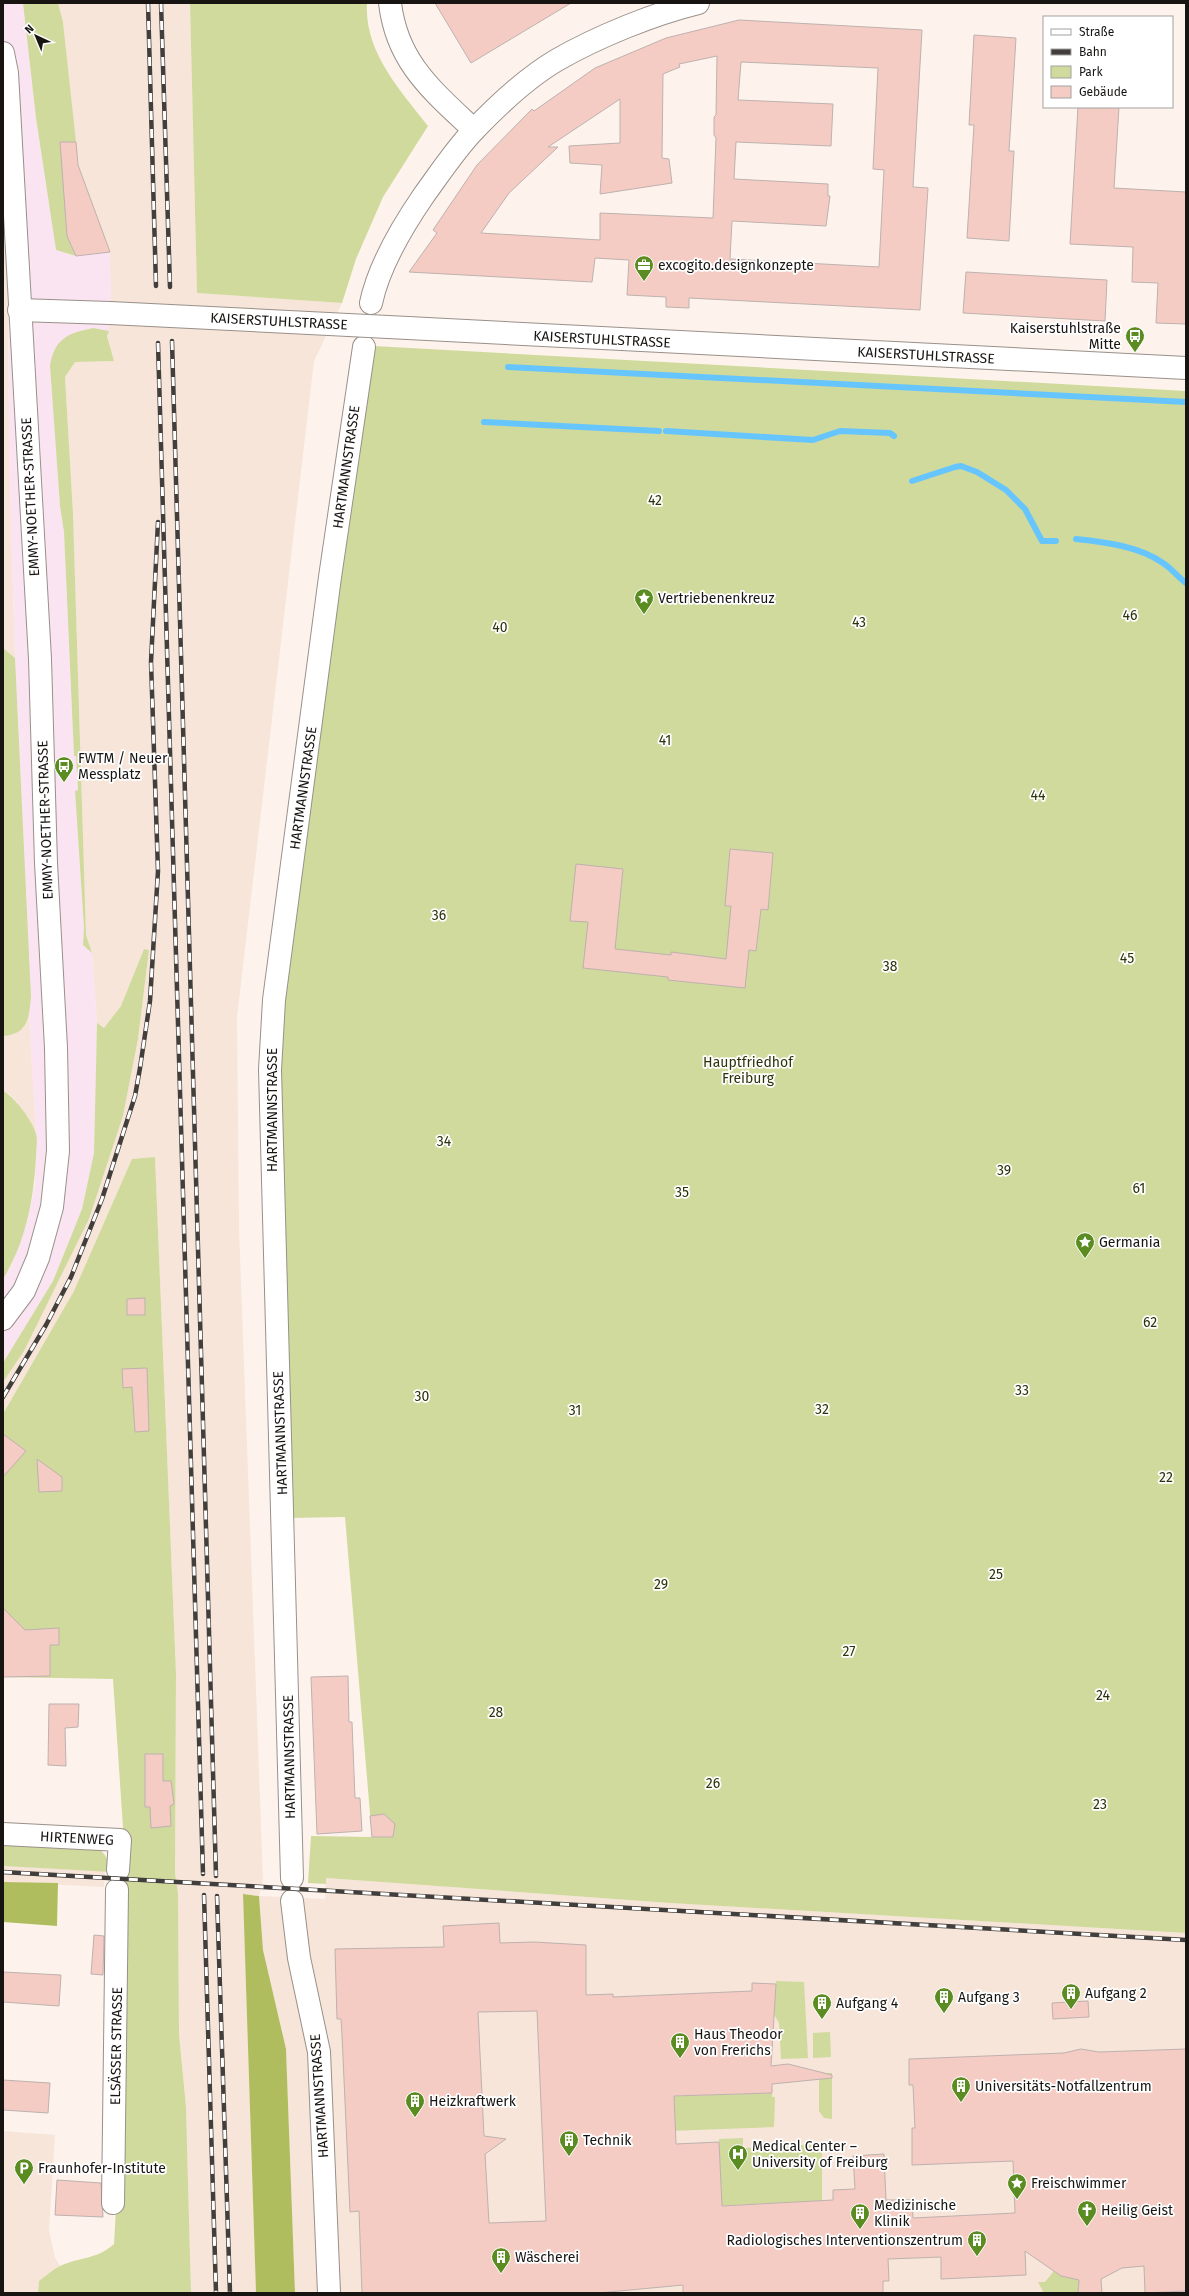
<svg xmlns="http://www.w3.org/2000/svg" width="1189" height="2296" font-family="'Fira Sans',sans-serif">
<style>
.built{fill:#f6e5d8}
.industrial{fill:#fae4f1}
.green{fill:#d0da9c}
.forest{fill:#b0bd5e}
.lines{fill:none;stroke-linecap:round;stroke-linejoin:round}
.stream{stroke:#67c5fe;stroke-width:6}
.building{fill:#f5ccc3;stroke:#beb1af;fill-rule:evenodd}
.minor-casing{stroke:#999089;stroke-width:24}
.minor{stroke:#fff;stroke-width:22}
.rail-casing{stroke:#423e3b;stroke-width:4.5}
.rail{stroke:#fff;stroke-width:3;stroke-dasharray:9;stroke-linecap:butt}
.minor-bridge-casing{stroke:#999089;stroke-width:24;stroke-linecap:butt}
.minor-bridge{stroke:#fff;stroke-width:22}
.labels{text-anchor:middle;stroke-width:3.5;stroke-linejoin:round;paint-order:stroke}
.poi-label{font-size:14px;fill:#171412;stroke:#fff;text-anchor:start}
.street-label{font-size:14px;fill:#171412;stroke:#fff}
.park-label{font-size:14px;fill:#2d3208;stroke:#fff}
</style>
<rect width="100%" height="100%" fill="#fdf3ec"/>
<g class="built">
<path d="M58,3h132l7,290 145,10 -28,58 -77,656 2,212 24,651 -4,16 66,3 1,-21 344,25 516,30v360h-891l-9,-244 -23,-99 -4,-54 -16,-2 13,399h-65l-5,-186 -7,-73 -1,-141 -3,-20 1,-199 -21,-517 -23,2 -58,132 -71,123v-32l21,-31 65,-132 34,-103 15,-77 11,-89 -5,-1 -23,57 -17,22 -7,-5 -5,-70 -6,-18 -13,-422 -8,-136 10,-15 39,-1 -7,-25 3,-84 -32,-87 -15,-143z"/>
<path d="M3,200l5,57 1,192 6,209 16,339 -2,17 7,120 -19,-32 -8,-8 -6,-3z"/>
<path d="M3,1866l102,5 -1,16 -101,-5z"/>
<path d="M3,2131l52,4 -6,95 6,28 5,8 -21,15 -1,12h-35z"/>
</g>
<path class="industrial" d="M3,3h20l13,115 20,132 20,6 34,-4 1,41 -2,38 -16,-3 -11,2 -32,36 10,140 4,26 10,224h2l2,35h-3l9,137 -1,17 9,8 5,70 -3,130 -12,56 -29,72 -50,82v-84l9,-15 14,-39 9,-40 1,-51 -7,-120 2,-17 -16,-339 -6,-209 -1,-192 -5,-57z"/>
<g class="green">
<path d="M23,3h35l5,19 13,120h-15l6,94 9,20 -20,-6 -20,-132z"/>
<path d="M190,3h177c-3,48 33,87 61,123l-45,71 -27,62 -14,44 -145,-10z"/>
<path d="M93,328l16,3 -2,5 7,25 -39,1 -10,15 8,136 13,422 6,18 -9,-8 1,-17 -9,-137 3,-1 -2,-34h-2l-10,-224 -4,-26 -10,-140c4,-27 18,-33 43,-38z"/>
<path d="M374,346l812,45v1542l-516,-30 -344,-25v6l-18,-1 3,-47 61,1 -27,-320 -57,1 -11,-447 8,-94z"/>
<path d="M3,648l12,10 16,339c-2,21 -3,37 -28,39z"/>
<path d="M144,949l5,1 -11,89 -15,77 -34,103 -65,132 -21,31v-19l50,-82 29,-72 12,-56 3,-130 7,5 17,-22z"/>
<path d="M3,1091c12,6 30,31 33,43 2,6 0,15 0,22 -2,42 -10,86 -33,123z"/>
<path d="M155,1157l21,517 -1,199 3,20 1,141 7,73 5,186h-153l1,-12c7,-5 13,-11 21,-15 19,-9 36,-6 54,-22l5,-90 7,-282 -13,-193 -110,-2v-263l71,-123 58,-132z"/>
<path d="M3,1841c23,0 81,-3 97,9 7,5 9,14 12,22l-109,-6z"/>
<path d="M776,1981l28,1 4,76 -27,1 -2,-36 -5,-9z"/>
<path d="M830,2032l1,25 -18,1v-25z"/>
<path d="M827,2073h5v46l-8,-1 -5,-7v-29l1,-4z"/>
<path d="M772,2093v4h3l-1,30 -106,4 -42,-33z"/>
<path d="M743,2138v10l79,-4v57l-111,5 10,-11 -2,-56z"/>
<path d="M1054,2271l7,5 18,4 -1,13h-34l-6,-11h7z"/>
</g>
<g class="forest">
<path d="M3,1882l55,1 -1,43 -54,-4z"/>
<path d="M243,1894l16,2 4,54 23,99 9,244h-39z"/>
</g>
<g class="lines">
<g class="stream">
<path d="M508,367l678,35"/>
<path d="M484,422l175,9"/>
<path d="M666,431l147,9 27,-9 50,2 4,3"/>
<path d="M912,481l43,-14 6,-1 16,6 29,18 19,19 17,32h14"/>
<path d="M1076,539c28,3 63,7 87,24 8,5 15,14 23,20"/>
</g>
</g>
<g class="building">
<path d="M435,3h136l-100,60z"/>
<path d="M739,20l183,10 -9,157 15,1 -8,122 -231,-12v10l-23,-1v-10l-39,-2 2,-35 -34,-2 -3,24 -183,-10 28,-39 -4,-3 44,-65 55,-56 2,2 61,-43 71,-30zM717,56l-1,59 -2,2v18l2,3 -3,80 -113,-5v27l-119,-7 28,-40 49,-46h-10l72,-48v44l-51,3 1,17 32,2 -2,29 72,-11 -3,-24 -7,-1 1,-84 17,-7 -1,-3zM741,62l137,6 -5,101 11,1 -5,97 -149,-8 2,-38 94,5 4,-30h-2v-12l-94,-5 2,-37 95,4 2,-42 -95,-4z"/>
<path d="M974,35l42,3 -7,113h5l-5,90 -42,-3 7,-113h-5z"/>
<path d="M1078,107h41l-5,81 72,4v132l-30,-1 2,-40 -26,-1 1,-35 -63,-3z"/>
<path d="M60,142h16l2,23 32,87 -34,4 -9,-20z"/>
<path d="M966,272l141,8 -2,41 -142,-8z"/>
<path d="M730,849l43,4 -5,57 -7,-1 -5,42 -7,-1 -4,38 -77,-8v-3l-85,-9 5,-46 -18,-1 6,-57 47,5 -8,80 56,6v-3l55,7 5,-53h-6z"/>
<path d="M145,1298v17h-18v-16z"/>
<path d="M147,1368l2,63 -14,1 -3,-45 -9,1 -1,-19z"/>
<path d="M3,1434l23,17 -23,26z"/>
<path d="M37,1459l25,18v14l-23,1z"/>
<path d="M3,1608l22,22 34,-2v17h-9v31l-47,1z"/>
<path d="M348,1676l1,46h3l3,76h5l2,33 -45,3 -6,-157z"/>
<path d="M49,1704h30l-1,23 -13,1 1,38 -18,-1z"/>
<path d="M145,1754h18v27h8l3,23 -4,2 1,20 -20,2 -1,-21h-5z"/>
<path d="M384,1814l11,10 -2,13h-21l-2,-21z"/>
<path d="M499,1923l1,20 34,-1 52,3v50l27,-1v3l139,-6v-8l24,1 -5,82 17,-2 44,11v3l-60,6v9l-98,3 2,48 43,-2 3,64 111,-6v-10l22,-1 -2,-33 31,-2 2,46h26l1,18 102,-5 -2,-52 -101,4v-37h3l-2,-43h-4v-26l155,-6 17,-4 18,3 87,-3v242l-41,2 -1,-27 -22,2 -21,11 1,14h-24l1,-13 -18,-4 -36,-25 1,24 -85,4v-22l-53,2 1,22h-6v12h-200v-8l-85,8h-236l-3,-82 -9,1 -8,-177 -1,-16h-4l-2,-70 109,-2 -1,-21zM537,2011l9,210 -57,2 -4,-69 21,-15 -22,-3 -6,-124z"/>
<path d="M94,1935l10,1 -1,39 -12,-1z"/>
<path d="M3,1972l58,3 -2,31 -56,-4z"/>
<path d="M1088,2001l1,16 -36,2 -1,-16z"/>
<path d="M3,2080l47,3 -2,30 -45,-3z"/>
<path d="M57,2180l44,3 2,34 -48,-2z"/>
</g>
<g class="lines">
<g class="minor-casing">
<g id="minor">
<path d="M390,3c7,60 43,88 84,127"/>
<path d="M3,53l4,20 33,586 6,204 10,185 2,103 -6,56 -14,51 -14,33 -21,28"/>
<path d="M371,303c8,-38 31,-76 53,-108 16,-22 31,-45 50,-65 23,-24 54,-53 83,-70 40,-23 96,-46 141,-57"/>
<path d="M19,310l91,3"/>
<path d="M408,328l778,40"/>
<path d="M3,1834l117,6 -2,30"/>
<path d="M292,1878l-22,-808 4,-70 56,-423 34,-230"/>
<path d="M292,1901l7,57 20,94 10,241"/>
<path d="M113,2203l4,-313"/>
</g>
</g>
<use href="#minor" class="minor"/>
<g class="rail-casing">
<g id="rail">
<path d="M148,3l8,283"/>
<path d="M161,3l9,284"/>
<path d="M172,341l44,1535"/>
<path d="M158,343l45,1531"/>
<path d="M3,1397l43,-72 25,-48 31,-78 33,-103 5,-28 10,-67 8,-130 -7,-209 7,-140"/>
<path d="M3,1872l1183,68"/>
<path d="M204,1895l12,398"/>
<path d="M217,1896l13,397"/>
</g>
</g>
<use href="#rail" class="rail"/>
<g class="minor-bridge-casing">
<path id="minor-bridge" d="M110,313l298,15"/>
</g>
<use href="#minor-bridge" class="minor-bridge"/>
</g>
<defs>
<g id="office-pin" transform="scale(1)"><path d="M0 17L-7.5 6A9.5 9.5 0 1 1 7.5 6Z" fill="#5b8c21" stroke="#fff"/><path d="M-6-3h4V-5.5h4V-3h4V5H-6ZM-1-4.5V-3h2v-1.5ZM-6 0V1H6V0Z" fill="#fff"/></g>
<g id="bus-pin" transform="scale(1)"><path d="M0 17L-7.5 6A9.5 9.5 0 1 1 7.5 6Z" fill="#5b8c21" stroke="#fff"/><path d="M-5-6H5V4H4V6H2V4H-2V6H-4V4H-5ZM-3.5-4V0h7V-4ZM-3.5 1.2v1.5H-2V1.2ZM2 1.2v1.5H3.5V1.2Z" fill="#fff"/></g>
<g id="sight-pin" transform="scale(1)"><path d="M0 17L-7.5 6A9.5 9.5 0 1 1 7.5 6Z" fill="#5b8c21" stroke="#fff"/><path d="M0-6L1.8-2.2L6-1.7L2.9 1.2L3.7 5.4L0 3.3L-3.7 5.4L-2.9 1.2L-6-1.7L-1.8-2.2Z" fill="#fff"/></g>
<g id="building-pin" transform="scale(1)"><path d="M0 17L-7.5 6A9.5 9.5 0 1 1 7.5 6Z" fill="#5b8c21" stroke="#fff"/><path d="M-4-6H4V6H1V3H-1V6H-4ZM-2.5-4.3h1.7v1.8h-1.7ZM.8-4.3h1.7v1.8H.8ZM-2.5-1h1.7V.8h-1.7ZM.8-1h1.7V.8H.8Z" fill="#fff"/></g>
<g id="hospital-pin" transform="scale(1)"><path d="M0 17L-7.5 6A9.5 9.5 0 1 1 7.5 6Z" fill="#5b8c21" stroke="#fff"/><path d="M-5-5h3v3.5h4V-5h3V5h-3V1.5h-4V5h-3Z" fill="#fff"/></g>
<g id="parking-pin" transform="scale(1)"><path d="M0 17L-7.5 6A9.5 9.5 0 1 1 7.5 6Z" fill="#5b8c21" stroke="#fff"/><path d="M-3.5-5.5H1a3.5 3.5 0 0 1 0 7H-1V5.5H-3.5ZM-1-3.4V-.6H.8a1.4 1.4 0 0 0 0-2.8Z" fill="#fff"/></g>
<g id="church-pin" transform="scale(1)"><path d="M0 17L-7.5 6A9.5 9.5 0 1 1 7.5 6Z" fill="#5b8c21" stroke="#fff"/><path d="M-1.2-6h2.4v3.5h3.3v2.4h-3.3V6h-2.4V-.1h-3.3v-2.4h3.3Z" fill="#fff"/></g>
</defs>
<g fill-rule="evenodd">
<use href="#office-pin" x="644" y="265"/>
<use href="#bus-pin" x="1135" y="336"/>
<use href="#sight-pin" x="644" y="598"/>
<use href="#bus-pin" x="64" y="766"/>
<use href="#sight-pin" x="1085" y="1242"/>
<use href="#building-pin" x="1071" y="1993"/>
<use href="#building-pin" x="944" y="1997"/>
<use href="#building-pin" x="822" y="2003"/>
<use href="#building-pin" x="680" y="2042"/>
<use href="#building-pin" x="961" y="2086"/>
<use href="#building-pin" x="415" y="2101"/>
<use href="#building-pin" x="569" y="2140"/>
<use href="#hospital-pin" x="738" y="2154"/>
<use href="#parking-pin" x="24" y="2168"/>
<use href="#sight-pin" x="1017" y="2183"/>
<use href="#church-pin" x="1087" y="2210"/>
<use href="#building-pin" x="860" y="2213"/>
<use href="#building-pin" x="977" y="2240"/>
<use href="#building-pin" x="501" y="2257"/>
</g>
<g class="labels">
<g class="poi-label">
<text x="658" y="270">excogito.designkonzepte</text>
<text x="1121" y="333" text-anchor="end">Kaiserstuhlstraße<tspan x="1121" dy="16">Mitte</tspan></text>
<text x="658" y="603">Vertriebenenkreuz</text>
<text x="78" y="763">FWTM / Neuer<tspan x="78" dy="16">Messplatz</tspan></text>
<text x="1099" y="1247">Germania</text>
<text x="1085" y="1998">Aufgang 2</text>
<text x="958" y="2002">Aufgang 3</text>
<text x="836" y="2008">Aufgang 4</text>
<text x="694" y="2039">Haus Theodor<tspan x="694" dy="16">von Frerichs</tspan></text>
<text x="975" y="2091">Universitäts-Notfallzentrum</text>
<text x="429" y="2106">Heizkraftwerk</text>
<text x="583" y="2145">Technik</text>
<text x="752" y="2151">Medical Center –<tspan x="752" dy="16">University of Freiburg</tspan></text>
<text x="38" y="2173">Fraunhofer-Institute</text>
<text x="1031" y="2188">Freischwimmer</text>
<text x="874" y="2210">Medizinische<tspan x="874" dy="16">Klinik</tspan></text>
<text x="1101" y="2215">Heilig Geist</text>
<text x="963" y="2245" text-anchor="end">Radiologisches Interventionszentrum</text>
<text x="515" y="2262">Wäscherei</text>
</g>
<g class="street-label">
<text transform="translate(279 321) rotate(3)" y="5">KAISERSTUHLSTRASSE</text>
<text transform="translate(602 339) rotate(3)" y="5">KAISERSTUHLSTRASSE</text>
<text transform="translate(926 355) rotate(3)" y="5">KAISERSTUHLSTRASSE</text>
<text transform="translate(346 467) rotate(-82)" y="5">HARTMANNSTRASSE</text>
<text transform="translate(30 497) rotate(-93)" y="5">EMMY-NOETHER-STRASSE</text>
<text transform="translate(303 788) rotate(-82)" y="5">HARTMANNSTRASSE</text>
<text transform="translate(45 820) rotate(-92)" y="5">EMMY-NOETHER-STRASSE</text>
<text transform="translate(272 1110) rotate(-90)" y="5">HARTMANNSTRASSE</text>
<text transform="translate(280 1433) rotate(-92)" y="5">HARTMANNSTRASSE</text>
<text transform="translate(289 1757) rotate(-91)" y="5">HARTMANNSTRASSE</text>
<text transform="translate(77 1838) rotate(3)" y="5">HIRTENWEG</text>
<text transform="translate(116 2046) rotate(-89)" y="5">ELSÄSSER STRASSE</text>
<text transform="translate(319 2096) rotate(-94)" y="5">HARTMANNSTRASSE</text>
</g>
<g class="park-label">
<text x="655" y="505">42</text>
<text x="1130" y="620">46</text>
<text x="859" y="627">43</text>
<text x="500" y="632">40</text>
<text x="665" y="745">41</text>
<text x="1038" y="800">44</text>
<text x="439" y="920">36</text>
<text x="1127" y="963">45</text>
<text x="890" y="971">38</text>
<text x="748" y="1067">Hauptfriedhof<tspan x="748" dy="16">Freiburg</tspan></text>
<text x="444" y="1146">34</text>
<text x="1004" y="1175">39</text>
<text x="1139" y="1193">61</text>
<text x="682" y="1197">35</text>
<text x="1150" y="1327">62</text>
<text x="1022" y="1395">33</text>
<text x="422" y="1401">30</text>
<text x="822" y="1414">32</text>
<text x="575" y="1415">31</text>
<text x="1166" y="1482">22</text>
<text x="996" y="1579">25</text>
<text x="661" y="1589">29</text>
<text x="849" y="1656">27</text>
<text x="1103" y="1700">24</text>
<text x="496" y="1717">28</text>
<text x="713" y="1788">26</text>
<text x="1100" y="1809">23</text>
</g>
</g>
<rect width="1189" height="2296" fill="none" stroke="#171412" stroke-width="8"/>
<rect x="1043" y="16" width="130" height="92" fill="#ffffff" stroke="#a2a1a0"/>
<rect x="1051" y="29" width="20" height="6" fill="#ffffff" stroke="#a2a1a0"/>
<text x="1079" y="36" font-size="12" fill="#171412">Straße</text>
<rect x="1051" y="49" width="20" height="6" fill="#423e3b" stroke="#a2a1a0"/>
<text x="1079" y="56" font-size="12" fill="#171412">Bahn</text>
<rect x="1051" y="66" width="20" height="12" fill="#d0da9c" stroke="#a2a1a0"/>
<text x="1079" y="76" font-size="12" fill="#171412">Park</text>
<rect x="1051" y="86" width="20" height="12" fill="#f5ccc3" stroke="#a2a1a0"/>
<text x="1079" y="96" font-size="12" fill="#171412">Gebäude</text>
<g transform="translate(36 36) rotate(316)" stroke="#ffffff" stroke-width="3" paint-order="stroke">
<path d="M0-3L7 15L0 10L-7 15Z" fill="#171412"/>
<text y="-6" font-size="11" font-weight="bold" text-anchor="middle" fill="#171412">N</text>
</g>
</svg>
